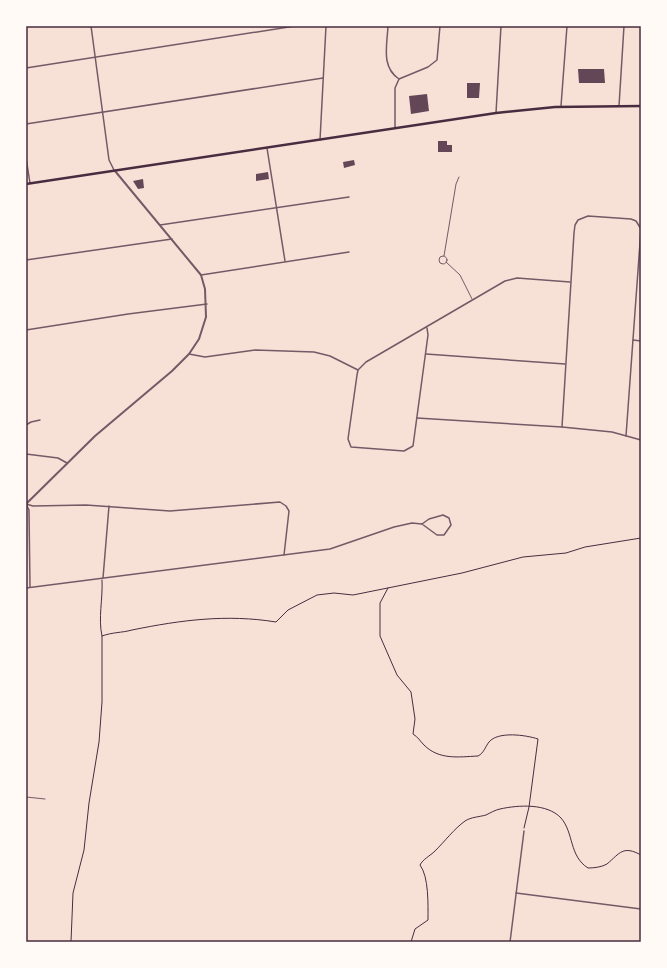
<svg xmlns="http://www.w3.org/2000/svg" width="667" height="968" font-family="'Fira Sans Condensed',sans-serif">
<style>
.building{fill:#644757}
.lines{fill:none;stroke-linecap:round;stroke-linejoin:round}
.path{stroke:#4a2c40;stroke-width:1}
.service{stroke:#755966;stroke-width:1}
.minor{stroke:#755966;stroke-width:1.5}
.tertiary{stroke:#755966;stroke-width:2}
.primary{stroke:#4a2c40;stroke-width:2.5}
.neatline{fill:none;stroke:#4a2c40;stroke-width:1.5}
</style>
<rect width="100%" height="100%" fill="#f7e1d7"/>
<g class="building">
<path d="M578,69h26l1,14h-26z"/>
<path d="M467,83h13l-1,15h-12z"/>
<path d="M427,94l2,17 -18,3 -2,-18z"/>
<path d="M438,141h9v4h5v7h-14z"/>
<path d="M354,160l1,5 -11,3 -1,-6z"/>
<path d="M268,172l1,7 -13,2v-7z"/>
<path d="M143,179l1,9 -6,1 -5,-8z"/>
</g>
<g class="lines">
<g class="path">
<path d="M388,588l-8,15v33l17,39 14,17 4,27 -2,15c5,3 7,7 11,11 15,15 34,12 54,11 6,-3 7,-9 11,-14 9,-11 37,-7 49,-3l-9,68 -5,21"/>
<path d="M102,636c11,-4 19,-3 30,-6 49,-10 95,-16 144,-8l12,-12 29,-15 17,-2 19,2 109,-22 61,-16 43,-4 19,-6 56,-9"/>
<path d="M71,942l2,-49 11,-43 5,-47 10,-61 3,-40v-66c-4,-18 1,-37 0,-56"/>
<path d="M411,942l4,-13 13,-9c0,-15 1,-43 -8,-55 3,-6 10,-9 15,-14 10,-10 19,-22 30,-30 6,-4 14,-4 21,-6 4,-2 9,-5 14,-6 18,-4 47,-6 61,9 13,15 8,38 27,50 6,0 14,-1 19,-4 13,-11 16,-19 34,-9"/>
</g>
<g class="service">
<path d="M444,256l12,-72 3,-7"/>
<circle cx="443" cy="260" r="4"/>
<path d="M446,262l14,13 12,24"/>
<path d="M26,797l19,2"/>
</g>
<g class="minor">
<path d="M91,26l18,134 5,10"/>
<path d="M388,26c-1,20 -7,41 11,53"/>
<path d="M26,68l269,-42"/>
<path d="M561,106l6,-80"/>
<path d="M619,106l5,-80"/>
<path d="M496,113l5,-87"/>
<path d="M26,124l297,-46"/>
<path d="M395,127v-39l4,-9 29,-12 9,-7 3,-34"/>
<path d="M320,140l6,-114"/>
<path d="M267,148l18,113"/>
<path d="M26,158l4,25"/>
<path d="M160,225l189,-28"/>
<path d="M26,260l146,-21"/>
<path d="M201,275l148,-23"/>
<path d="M427,328l1,7 -15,111 -9,5 -53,-4 -3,-8 9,-64 1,-5 8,-8 139,-81 12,-3 53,4"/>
<path d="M26,330l102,-16 79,-10"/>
<path d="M633,340l8,1"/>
<path d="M189,354l16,3 50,-7 59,2 16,4 28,14"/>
<path d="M426,354l139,10"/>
<path d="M417,418l145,9 50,5 29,8"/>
<path d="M26,425l5,-3 9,-2"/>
<path d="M562,427l12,-194 1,-8 3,-5 10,-4 43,3 5,2 5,8 -15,207"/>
<path d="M26,454l32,4 9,5"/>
<path d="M26,504l7,2 53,-1 84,6 110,-9 6,4 3,5 -5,44"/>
<path d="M26,504l3,6 1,77"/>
<path d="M443,515l6,3 2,7 -7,10h-7l-15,-11 7,-5z"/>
<path d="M103,578l6,-72"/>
<path d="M26,588l304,-39 64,-22 18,-4 10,1"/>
<path d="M516,893l125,16"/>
<path d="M510,942l14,-111"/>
</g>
<path class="tertiary" d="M26,504l69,-68 77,-65 17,-17 10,-15 7,-22 -1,-28 -4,-14 -86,-104"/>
<path class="primary" d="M26,184l470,-71 59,-6 86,-1"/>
</g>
<rect width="667" height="968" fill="none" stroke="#fffaf5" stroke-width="54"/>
<rect x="27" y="27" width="613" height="914" class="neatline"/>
</svg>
